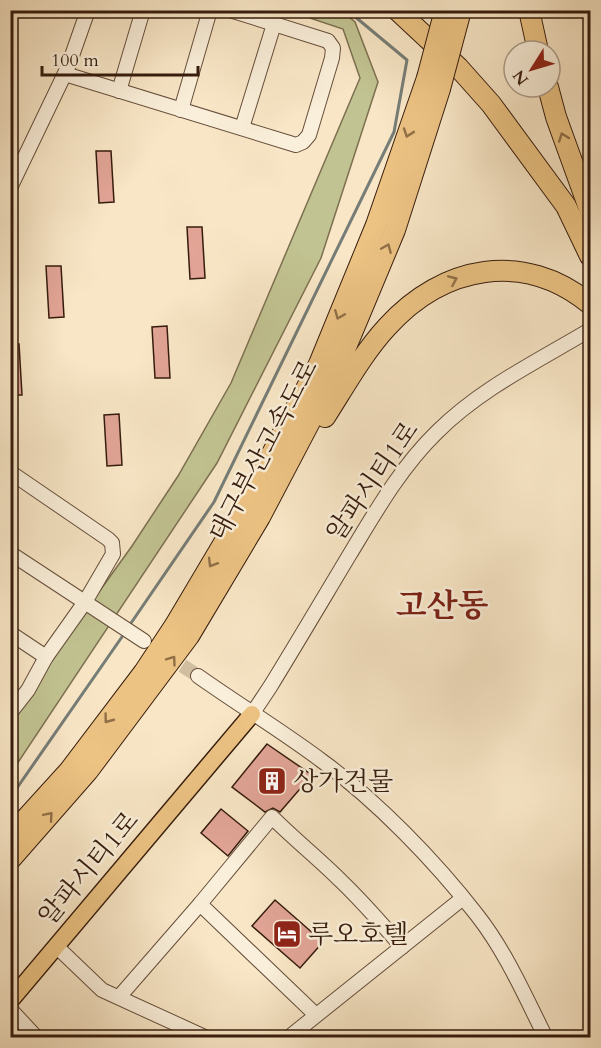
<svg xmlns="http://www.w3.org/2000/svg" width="601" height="1048" font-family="Cardo,'Noto Serif KR',serif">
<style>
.green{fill:#c2c392;stroke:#7c7050;stroke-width:1.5}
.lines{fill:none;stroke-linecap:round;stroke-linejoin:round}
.stream{stroke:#767d77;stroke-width:3}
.building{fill:#e1a496;stroke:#361c0d;stroke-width:1.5}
.minor-tunnel{stroke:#d1bea1;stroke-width:14;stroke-dasharray:14 7;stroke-linecap:butt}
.minor-casing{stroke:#664e3b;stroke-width:16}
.major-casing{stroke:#361c0d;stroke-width:19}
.highway-casing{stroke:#361c0d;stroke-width:22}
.minor{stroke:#faefda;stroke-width:14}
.major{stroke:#ecc383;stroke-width:16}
.highway{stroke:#ecc383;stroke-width:20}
.highway-bridge-casing{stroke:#361c0d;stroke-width:22;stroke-linecap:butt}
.highway-bridge{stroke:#ecc383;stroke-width:20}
.oneway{stroke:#917048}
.labels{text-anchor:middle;stroke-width:5;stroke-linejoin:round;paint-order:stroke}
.street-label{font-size:26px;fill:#361c0d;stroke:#faefda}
.poi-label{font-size:26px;fill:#361c0d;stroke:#faefda;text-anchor:start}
.district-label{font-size:32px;font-weight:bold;fill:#7a1f14;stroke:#faefda}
</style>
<rect width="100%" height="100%" fill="#f8e6c6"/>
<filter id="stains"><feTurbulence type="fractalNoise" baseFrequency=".00333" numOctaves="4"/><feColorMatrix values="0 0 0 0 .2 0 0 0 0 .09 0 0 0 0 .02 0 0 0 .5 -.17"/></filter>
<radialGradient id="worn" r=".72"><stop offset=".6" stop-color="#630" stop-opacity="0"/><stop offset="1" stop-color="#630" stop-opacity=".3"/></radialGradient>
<path class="green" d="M289,11h53l13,11 23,60 -57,176 -104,205 -206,310v-59l121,-168 46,-70 53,-93 129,-305 -17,-49z"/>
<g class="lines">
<g class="stream">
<path d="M129,626l85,-124 180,-370 13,-72 -60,-50"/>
<path d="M10,798l114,-164"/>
<path d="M10,1035l4,3"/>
</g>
</g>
<g class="building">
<path d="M96,151h15l3,51 -15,1z"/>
<path d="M187,227h15l3,51 -15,1z"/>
<path d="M46,266h15l3,51 -15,1z"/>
<path d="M167,326l3,52h-15l-3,-51z"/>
<path d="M10,344h9l3,51h-12z"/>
<path d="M119,414l3,51 -15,1 -3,-51z"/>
<path d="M267,744l45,31 -32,37 -7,-4 -8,4 -33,-25z"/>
<path d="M221,809l27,22 -20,25 -27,-23z"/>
<path d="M275,900l48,42 -23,26 -48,-42z"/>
</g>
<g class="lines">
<path class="minor-tunnel" d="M165,654l33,22"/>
<g class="minor-casing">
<g id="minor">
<path d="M65,74l231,71 7,-3 6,-7 23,-77 1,-10 -5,-7 -98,-31"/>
<path d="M119,91l24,-81"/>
<path d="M181,110l29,-100"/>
<path d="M242,128l32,-104"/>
<path d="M10,188l58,-121 20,-57"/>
<path d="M10,472l98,67 4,4 1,11 -28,48 -39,55 -18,33 -18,23"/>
<path d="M10,553l134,88"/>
<path d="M10,633l36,24"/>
<path d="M198,676c41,29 84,55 124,85 55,40 113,100 155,154 29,37 48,81 69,123"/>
<path d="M252,714l18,-27c27,-44 53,-88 80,-133 26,-43 51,-87 87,-122 43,-43 99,-70 151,-101"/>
<path d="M200,904l116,111"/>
<path d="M56,946l46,44 105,48"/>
<path d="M119,997l81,-93 72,-87c22,22 47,42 69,64 22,21 41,43 61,66"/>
<path d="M10,1009l27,29"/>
<path d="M288,1038l175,-140"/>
</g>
</g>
<g class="major-casing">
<path id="major" d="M10,1001l242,-287"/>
</g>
<g class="highway-casing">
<g id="highway">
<path d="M397,10l61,57 33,37 75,102 24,50"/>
<path d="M529,10l9,41"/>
<path d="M548,87l8,30 34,94"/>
<path d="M325,417c20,-31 38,-64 62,-90 56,-62 137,-77 203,-23"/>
<path d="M10,836l59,-65 75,-99 31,-47 60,-101 84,-160 57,-139 51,-147"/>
<path d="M10,860l78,-89 101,-135 71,-119 74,-141 61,-146 45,-141"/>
</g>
</g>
<use href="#minor" class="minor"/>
<use href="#major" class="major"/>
<use href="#highway" class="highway"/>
<g class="highway-bridge-casing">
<g id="highway-bridge">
<path d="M427,78l18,-68"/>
<path d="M440,89l20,-75"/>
</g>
</g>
<use href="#highway-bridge" class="highway-bridge"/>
</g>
<defs><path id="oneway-chevron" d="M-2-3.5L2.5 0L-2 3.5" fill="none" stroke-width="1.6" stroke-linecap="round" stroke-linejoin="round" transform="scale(1.5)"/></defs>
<g class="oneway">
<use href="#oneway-chevron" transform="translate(408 133) rotate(109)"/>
<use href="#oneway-chevron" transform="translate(563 137) rotate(-110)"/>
<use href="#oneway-chevron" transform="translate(387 248) rotate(-67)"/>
<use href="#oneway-chevron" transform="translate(453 280) rotate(-23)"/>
<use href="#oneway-chevron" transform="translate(339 315) rotate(112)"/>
<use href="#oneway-chevron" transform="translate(212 563) rotate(121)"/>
<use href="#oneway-chevron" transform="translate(172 660) rotate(-54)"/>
<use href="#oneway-chevron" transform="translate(108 719) rotate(127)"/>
<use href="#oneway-chevron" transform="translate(49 816) rotate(-49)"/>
</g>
<defs>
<g id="building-square" transform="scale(1.5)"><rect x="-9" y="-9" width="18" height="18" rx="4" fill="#8f2418" stroke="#faefda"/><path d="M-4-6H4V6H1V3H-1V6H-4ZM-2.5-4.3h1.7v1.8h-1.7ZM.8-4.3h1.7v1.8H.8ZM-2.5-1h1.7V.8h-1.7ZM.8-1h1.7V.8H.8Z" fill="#fff"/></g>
<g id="hotel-square" transform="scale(1.5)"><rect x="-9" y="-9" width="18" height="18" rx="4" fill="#8f2418" stroke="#faefda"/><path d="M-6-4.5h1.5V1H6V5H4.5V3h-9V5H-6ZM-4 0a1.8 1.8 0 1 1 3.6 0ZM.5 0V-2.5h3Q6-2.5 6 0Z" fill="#fff"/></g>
</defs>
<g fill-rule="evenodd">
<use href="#building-square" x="272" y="781"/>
<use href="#hotel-square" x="287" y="934"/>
</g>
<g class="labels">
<g class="street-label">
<text transform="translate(263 450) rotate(-62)" y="9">대구부산고속도로</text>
<text transform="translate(372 481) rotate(-55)" y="9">알파시티1로</text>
<text transform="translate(88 868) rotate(-50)" y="9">알파시티1로</text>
</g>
<g class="poi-label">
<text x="293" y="790">상가건물</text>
<text x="308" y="943">루오호텔</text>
</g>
<g class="district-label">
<text x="442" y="616">고산동</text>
</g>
</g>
<rect width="601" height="1048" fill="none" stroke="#f8e6c6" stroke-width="36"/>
<rect x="12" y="12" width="577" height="1024" fill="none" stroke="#361c0d" stroke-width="3"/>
<rect x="18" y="18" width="565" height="1012" fill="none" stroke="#361c0d" stroke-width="1.5"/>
<g transform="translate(532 69) rotate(233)"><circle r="28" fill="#faefda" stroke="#ac9b88" stroke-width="1.5"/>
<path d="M0-4.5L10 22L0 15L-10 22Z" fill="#8f2418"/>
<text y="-9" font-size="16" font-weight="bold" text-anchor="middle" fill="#361c0d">N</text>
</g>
<path d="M42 66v9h156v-9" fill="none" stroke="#361c0d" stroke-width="3"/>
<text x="51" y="66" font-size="18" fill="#361c0d" stroke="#faefda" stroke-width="4.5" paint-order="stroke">100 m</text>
<rect width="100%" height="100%" filter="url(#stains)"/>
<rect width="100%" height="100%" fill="url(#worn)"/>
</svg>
